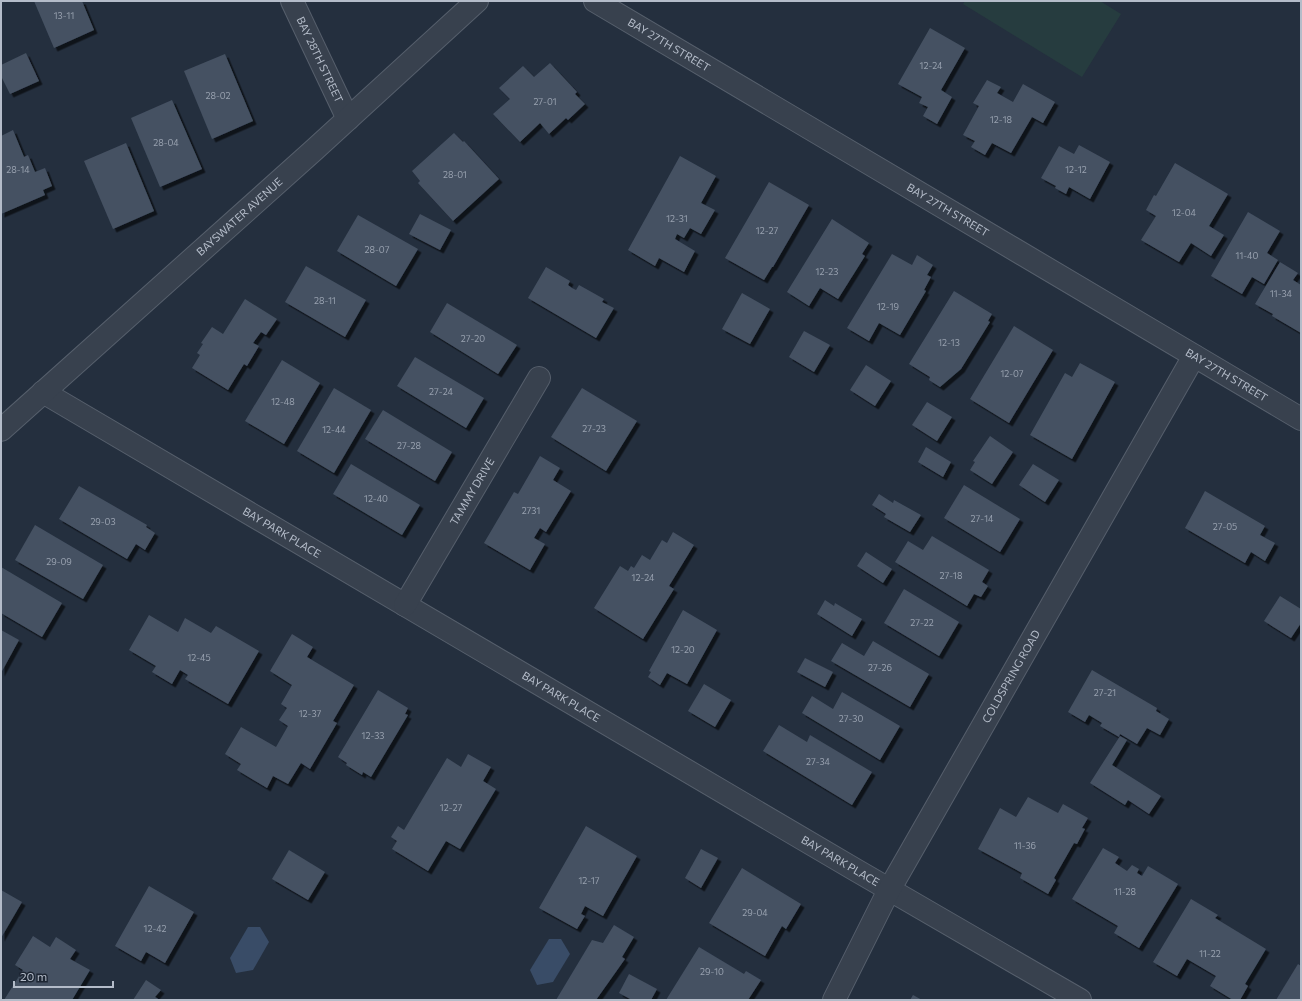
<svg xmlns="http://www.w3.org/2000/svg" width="1302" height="1001" font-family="Commissioner,sans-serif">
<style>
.green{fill:#263c3f}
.water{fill:#394c67}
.building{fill:#455162;filter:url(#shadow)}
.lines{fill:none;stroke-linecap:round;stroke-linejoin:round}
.minor-casing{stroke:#565f6c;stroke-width:24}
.minor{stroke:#38414e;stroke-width:22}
.labels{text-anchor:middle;stroke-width:3;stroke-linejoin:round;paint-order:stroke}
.number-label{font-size:9px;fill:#98a1af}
.street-label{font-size:11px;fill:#b4bcc9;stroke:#1d2633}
</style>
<defs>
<filter id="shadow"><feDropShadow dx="3.5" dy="3.5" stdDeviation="0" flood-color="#0009"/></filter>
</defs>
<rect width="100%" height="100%" fill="#242f3e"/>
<path class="green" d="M965,1h135l21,13 -39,63 -119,-73z"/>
<g class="water">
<path d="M248,927h12l9,15 -16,28 -17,3 -6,-15z"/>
<path d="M549,939h12l9,15 -17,28 -16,3 -7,-15z"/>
</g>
<g class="building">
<path d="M34,1h48l12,29 -40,18z"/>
<path d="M930,28l35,20 -24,42 11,7 -15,27 -14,-8 5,-9 -9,-4 3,-6 -24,-13z"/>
<path d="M26,53l13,28 -29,13 -9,-18v-11z"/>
<path d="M225,54l28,67 -41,18 -28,-68z"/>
<path d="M550,63l27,29 -2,2 10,10 -17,16 -2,-2 -17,16 -9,-11 -20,19 -27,-28 17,-15 -11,-11 24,-22 11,11z"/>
<path d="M987,80l14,7 -4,6 16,9 10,-18 32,18 -12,21 -11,-6 -21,36 -19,-10 -7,12 -14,-8 4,-6 -12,-6 16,-29 -6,-3z"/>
<path d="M172,100l30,69 -42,18 -29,-69z"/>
<path d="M13,130l11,27 4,-2 7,17 10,-4 7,18 -9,4 2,5 -44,19v-78z"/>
<path d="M454,133l9,9 1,-1 35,38 -46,42 -35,-38 2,-2 -8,-10z"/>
<path d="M126,143l28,68 -41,18 -29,-68z"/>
<path d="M1079,145l31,17 -20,37 -21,-12 -3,7 -11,-6 1,-2 -15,-8 18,-32 15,8z"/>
<path d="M680,156l36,20 -15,27 14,7 -14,24 -11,-6 -6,10 -7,-4 -2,5 20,12 -11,21 -25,-14 -4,8 -27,-16z"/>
<path d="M1175,163l53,31 -19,32 15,9 -13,21 -20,-13 -12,19 -38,-22 15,-24 -10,-6 8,-15 2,1z"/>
<path d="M769,182l40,23 -36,62h-1l-8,13 -39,-22z"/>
<path d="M1248,212l32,19 -13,22 11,7 -14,24 -12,-7 -10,17 -31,-18z"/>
<path d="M420,214l31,16 -11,20 -31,-16z"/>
<path d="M358,215l60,34 -22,37 -59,-35z"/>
<path d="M832,219l37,24 -7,11 3,2 -27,43 -18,-11 -11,18 -22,-14z"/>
<path d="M892,254l20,11 5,-10 16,10 -6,10 4,2 -7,13 2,1 -26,44 -21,-12 -10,18 -22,-13z"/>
<path d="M1280,262l18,11 -5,7 8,5v48l-29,-17 1,-2 -18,-10z"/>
<path d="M306,266l60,34 -21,37 -60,-35z"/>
<path d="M546,267l24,14 -2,4 4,3 4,2 3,-5 25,14 -2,3 12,6 -18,30 -68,-40z"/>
<path d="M954,291l38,23 -4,7 2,1 -29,47 -21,18 -11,-7 1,-3 -21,-13z"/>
<path d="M742,293l28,16 -20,35 -28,-15z"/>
<path d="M245,299l32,20 -11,16 -5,-3 -8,11 6,3 -12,20 -3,-2 -16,26 -36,-22 8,-13 -3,-2 6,-9 -2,-1 11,-16 11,7z"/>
<path d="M447,303l70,42 -19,29 -68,-42z"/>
<path d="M1014,326l39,24 -44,73 -39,-24z"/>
<path d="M804,331l26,14 -16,27 -25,-15z"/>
<path d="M415,357l69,41 -18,30 -69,-42z"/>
<path d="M282,360l38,23 -36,61 -39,-23z"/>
<path d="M1080,363l35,19 -43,77 -42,-24 35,-62 7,4z"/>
<path d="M866,365l25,16 -16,25 -25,-16z"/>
<path d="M334,388l37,22 -37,63 -37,-22z"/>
<path d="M582,388l55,33 -31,50 -55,-34z"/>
<path d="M927,402l25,15 -15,24 -25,-16z"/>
<path d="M383,410l69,42 -17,29 -70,-42z"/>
<path d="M990,436l23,16 -21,32 -22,-14 5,-8 -2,-1z"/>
<path d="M926,447l25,15 -8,15 -25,-15z"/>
<path d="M540,456l20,12 -7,12 18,11 -25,41 -6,-4 -6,10 11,6 -15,26 -46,-27 30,-51 4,2z"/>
<path d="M351,464l69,41 -18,30 -69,-41z"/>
<path d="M1033,464l26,16 -14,22 -26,-17z"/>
<path d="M964,485l56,34 -20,33 -56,-34z"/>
<path d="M79,486l68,39 -1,2 9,6 -10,17 -9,-6 -9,15 -68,-40z"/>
<path d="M1205,491l60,35 -5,9 15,8 -10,18 -14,-9 -6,11 -60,-35z"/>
<path d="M879,494l14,9 1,-3 27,15 -11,17 -26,-15 2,-3 -14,-9z"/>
<path d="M35,525l68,40 -20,34 -68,-39z"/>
<path d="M673,532l21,13 -25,41 5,3 -31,50 -49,-31 26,-42 8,5 3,-5 3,2 8,-13 8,5 12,-20 5,3z"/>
<path d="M932,536l57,34 -7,12 6,4 -7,11 -7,-3 -7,12 -72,-44 13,-21 15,9z"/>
<path d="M866,552l26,17 -9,14 -26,-17z"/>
<path d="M1,567l61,36 -20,34 -41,-24z"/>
<path d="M904,589l55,33 -20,34 -55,-33z"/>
<path d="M1280,596l21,13v14l-10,15 -27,-17z"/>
<path d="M825,600l9,6 1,-3 27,16 -10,17 -35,-22z"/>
<path d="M683,610l34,20 -30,54 -20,-11 -7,12 -12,-8 3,-5 -2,-1z"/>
<path d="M149,615l29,17 7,-14 26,15 5,-7 43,25 -31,53 -43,-25 3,-4 -8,-5 -8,14 -20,-12 4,-6 -27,-16z"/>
<path d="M1,630l18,10 -18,33z"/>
<path d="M292,634l21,13 -6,10 47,28 -21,36 4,2 -27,46 -9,-6 -13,21 -15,-8 -6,12 -30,-18 4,-6 -16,-10 16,-27 35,20 12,-21 -9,-6 8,-12 -6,-4 11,-19 -22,-14z"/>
<path d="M873,641l56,33 -19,33 -79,-46 11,-18 22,13z"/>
<path d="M805,658l28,14 -8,15 -28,-15z"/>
<path d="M1092,670l65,38 -1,3 13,8 -9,16 -13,-7 -10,16 -17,-10 -1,3 -19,-11 2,-3 -13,-8 -4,7 -17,-10z"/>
<path d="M704,684l27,16 -16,27 -27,-16z"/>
<path d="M378,690l30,18 -3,6 3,1 -37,62 -8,-5 -1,3 -16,-10 1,-2 -9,-6z"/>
<path d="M842,692l58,34 -20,34 -78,-47 10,-17 21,13z"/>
<path d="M779,725l28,17 3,-7 62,37 -20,33 -89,-54z"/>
<path d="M1120,736l7,4 -15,25 49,31 -12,18 -21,-14 -3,5 -35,-22z"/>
<path d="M468,754l23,13 -8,14 13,8 -36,60 -14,-8 -18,30 -36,-22 5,-8 -6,-4 7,-11 6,4 43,-72 14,9z"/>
<path d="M1028,797l30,16 5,-9 25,14 -6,10 3,1 -8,15 -3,-1 -20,35 2,2 -8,14 -28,-16 2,-5 -44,-24 22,-41 16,9z"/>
<path d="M586,826l51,30 -34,60 -18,-10 -4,8 4,2 -8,13 -38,-21z"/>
<path d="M1103,848l16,9 -4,6 12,8 5,-6 7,4 -2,4 5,3 6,-10 30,18 -39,64 -25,-15 4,-7 -46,-27z"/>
<path d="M701,849l17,9 -17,30 -16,-10z"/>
<path d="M289,850l36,22 -17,28 -36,-21z"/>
<path d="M742,868l59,36 -15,25 -4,-3 -17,30 -56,-33z"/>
<path d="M149,886l45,26 -29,51 -19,-11 -5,9 -26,-15z"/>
<path d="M1,890l21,12 -21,36z"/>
<path d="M1191,899l27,16 -3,3 51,31 -21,35 3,2 -8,14h-7l-23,-14 6,-10 -29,-17 -10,17 -24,-14z"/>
<path d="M614,925l20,12 -12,20 3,2 -29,41h-40l36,-60 11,3z"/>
<path d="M33,936l17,11 6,-10 20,13 -6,9 20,11 -18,30h-68l19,-30 -8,-5z"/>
<path d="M699,947l45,27 2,-3 15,9 -13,20h-82z"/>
<path d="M1298,964l3,2v34h-25z"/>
<path d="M629,974l28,15 -6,11h-19l-13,-7z"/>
<path d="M146,980l15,10 -6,7 5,3h-27z"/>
<path d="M913,995l9,5h-12z"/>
</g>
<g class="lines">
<g class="minor-casing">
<g id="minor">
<path id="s1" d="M292,1l56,118"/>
<path id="s2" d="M595,1l706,418"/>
<path id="s3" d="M43,392l811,477 226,131"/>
<path id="s4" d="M1,430l313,-280 163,-149"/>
<path id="s5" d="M405,605l134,-227"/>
<path id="s6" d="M834,1000l55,-110 305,-534"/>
</g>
</g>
<use href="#minor" class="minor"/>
</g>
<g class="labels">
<g class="number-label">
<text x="64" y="19">13-11</text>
<text x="931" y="69">12-24</text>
<text x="218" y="99">28-02</text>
<text x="545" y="105">27-01</text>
<text x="1001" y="123">12-18</text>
<text x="166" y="146">28-04</text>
<text x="18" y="173">28-14</text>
<text x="1076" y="173">12-12</text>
<text x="455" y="178">28-01</text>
<text x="1184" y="216">12-04</text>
<text x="677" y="222">12-31</text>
<text x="767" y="234">12-27</text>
<text x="377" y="253">28-07</text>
<text x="1247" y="259">11-40</text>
<text x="827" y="275">12-23</text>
<text x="1281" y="297">11-34</text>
<text x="325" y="304">28-11</text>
<text x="888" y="310">12-19</text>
<text x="473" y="342">27-20</text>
<text x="949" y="346">12-13</text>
<text x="1012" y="377">12-07</text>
<text x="441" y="395">27-24</text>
<text x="283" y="405">12-48</text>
<text x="594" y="432">27-23</text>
<text x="334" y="433">12-44</text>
<text x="409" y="449">27-28</text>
<text x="376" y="502">12-40</text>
<text x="531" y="514">2731</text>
<text x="982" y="522">27-14</text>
<text x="103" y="525">29-03</text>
<text x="1225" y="530">27-05</text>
<text x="59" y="565">29-09</text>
<text x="951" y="579">27-18</text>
<text x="643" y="581">12-24</text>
<text x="922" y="626">27-22</text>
<text x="683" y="653">12-20</text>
<text x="199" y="661">12-45</text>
<text x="880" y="671">27-26</text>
<text x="1105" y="696">27-21</text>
<text x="310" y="717">12-37</text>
<text x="851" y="722">27-30</text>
<text x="373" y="739">12-33</text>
<text x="818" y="765">27-34</text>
<text x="451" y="811">12-27</text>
<text x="1025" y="849">11-36</text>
<text x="589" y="884">12-17</text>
<text x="1125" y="895">11-28</text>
<text x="755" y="916">29-04</text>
<text x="155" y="932">12-42</text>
<text x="1210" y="957">11-22</text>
<text x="712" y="975">29-10</text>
</g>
<g class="street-label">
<text dy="4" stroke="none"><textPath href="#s2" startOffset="86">BAY 27TH STREET</textPath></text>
<text dy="4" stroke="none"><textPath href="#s1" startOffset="65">BAY 28TH STREET</textPath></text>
<text dy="4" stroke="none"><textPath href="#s2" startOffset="410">BAY 27TH STREET</textPath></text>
<text dy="4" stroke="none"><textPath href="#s4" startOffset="320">BAYSWATER AVENUE</textPath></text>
<text dy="4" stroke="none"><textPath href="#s2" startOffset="734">BAY 27TH STREET</textPath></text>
<text dy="4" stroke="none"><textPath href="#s5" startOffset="132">TAMMY DRIVE</textPath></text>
<text dy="4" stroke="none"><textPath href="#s3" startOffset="277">BAY PARK PLACE</textPath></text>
<text dy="4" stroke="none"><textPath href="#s6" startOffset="369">COLDSPRING ROAD</textPath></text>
<text dy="4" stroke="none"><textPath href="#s3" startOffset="601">BAY PARK PLACE</textPath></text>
<text dy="4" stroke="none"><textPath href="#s3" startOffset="925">BAY PARK PLACE</textPath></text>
</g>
</g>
<rect width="1302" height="1001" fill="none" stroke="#b4bcc9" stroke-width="4"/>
<path d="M14 981v6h99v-6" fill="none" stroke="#b4bcc9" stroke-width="2"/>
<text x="20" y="981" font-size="12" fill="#b4bcc9" stroke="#1d2633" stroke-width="3" paint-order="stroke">20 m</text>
</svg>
